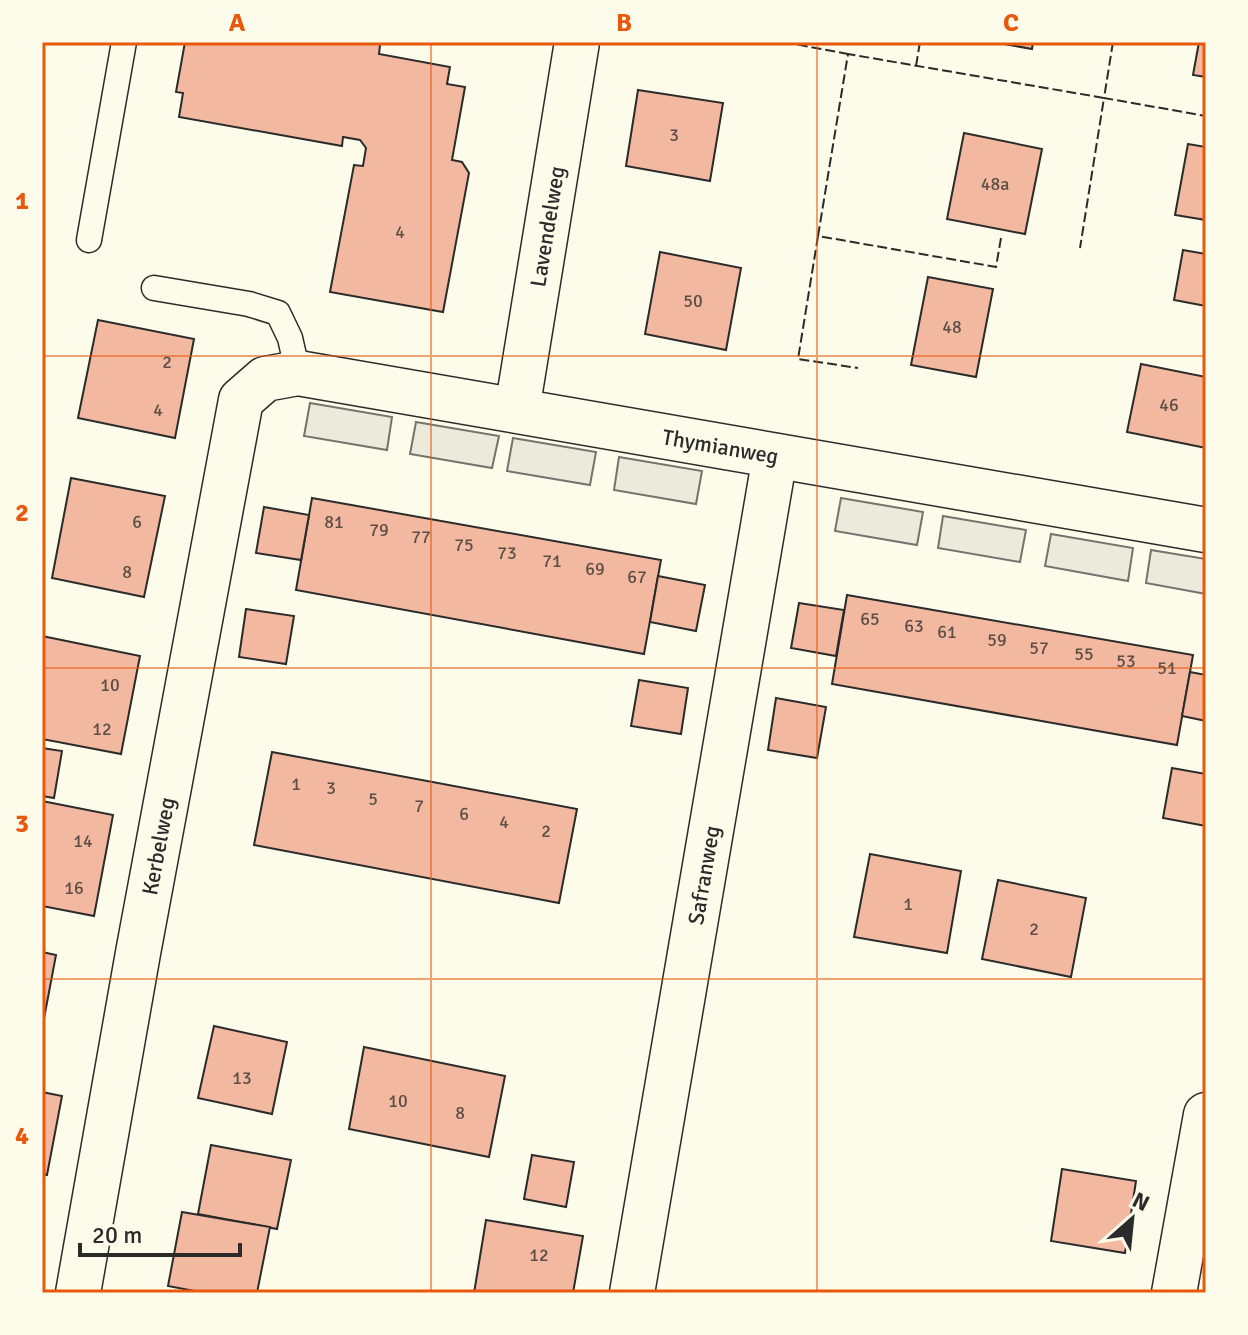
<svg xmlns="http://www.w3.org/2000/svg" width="1248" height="1335" font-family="Signika,sans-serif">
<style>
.parking{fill:#eceadb;stroke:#74746e;stroke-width:2}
.building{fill:#f2b8a0;stroke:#2b2b2b;stroke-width:2}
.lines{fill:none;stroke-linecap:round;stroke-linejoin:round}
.service-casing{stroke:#2b2b2b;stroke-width:27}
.minor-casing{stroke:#2b2b2b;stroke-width:47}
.service{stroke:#fdfbea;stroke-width:24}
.minor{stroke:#fdfbea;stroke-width:44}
.fence{stroke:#2b2b2b;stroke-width:2;stroke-dasharray:10 4;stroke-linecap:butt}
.grid{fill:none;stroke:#e8590c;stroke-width:2;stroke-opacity:0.55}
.labels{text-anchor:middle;stroke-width:6;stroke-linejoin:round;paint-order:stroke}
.number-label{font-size:18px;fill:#5d4e48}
.street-label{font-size:22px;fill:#2b2b2b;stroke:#fdfbea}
.neatline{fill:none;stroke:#e8590c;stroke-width:3}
.grid-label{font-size:26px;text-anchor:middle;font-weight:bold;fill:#e8590c}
</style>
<rect width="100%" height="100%" fill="#fdfbea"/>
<g class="parking">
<path d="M310,403l82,14 -5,33 -83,-14z"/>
<path d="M416,422l83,14 -7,32 -82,-14z"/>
<path d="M513,438l83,14 -6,33 -83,-14z"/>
<path d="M619,457l83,14 -6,33 -82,-14z"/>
<path d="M841,498l82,14 -6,33 -82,-14z"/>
<path d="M943,516l83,14 -6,32 -82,-14z"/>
<path d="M1051,534l82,14 -5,33 -83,-15z"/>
<path d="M1151,550l55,9v35l-60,-11z"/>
</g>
<g class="building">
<path d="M185,42h193l2,3 -1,9 71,13 -3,17 18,3 -13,73 10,2 7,11 -26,139 -113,-20 24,-127 9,1 3,-18 -6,-8 -17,-3 -1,9 -163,-29 4,-24 -7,-1z"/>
<path d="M993,42h40l-1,7z"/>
<path d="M1199,42h7v35l-13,-2z"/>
<path d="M638,90l85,13 -13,78 -84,-15z"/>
<path d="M964,133l78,16 -17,85 -78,-15z"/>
<path d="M1188,144l18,3v73l-31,-5z"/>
<path d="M1183,250l23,4v52l-32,-6z"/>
<path d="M660,252l81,16 -15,82 -81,-16z"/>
<path d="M928,277l65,12 -17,88 -65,-12z"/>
<path d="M98,320l96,19 -19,99 -97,-20z"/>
<path d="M1141,364l65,13v71l-79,-16z"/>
<path d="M71,478l94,18 -21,101 -92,-19z"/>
<path d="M312,498l349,62 -17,94 -348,-64z"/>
<path d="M264,507l45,8 -8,45 -45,-7z"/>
<path d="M658,576l47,9 -9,46 -46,-9z"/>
<path d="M847,595l346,60 -16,90 -345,-61z"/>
<path d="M799,603l45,7 -8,46 -45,-8z"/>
<path d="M246,609l48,7 -8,48 -47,-7z"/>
<path d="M42,636l98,20 -19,98 -79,-15z"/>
<path d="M1190,672l16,3v46l-24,-5z"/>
<path d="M639,680l49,8 -7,46 -50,-8z"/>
<path d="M776,698l50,9 -9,51 -49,-8z"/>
<path d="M42,748l20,3 -8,47 -12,-2z"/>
<path d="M272,752l305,57 -18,94 -305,-58z"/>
<path d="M1172,768l34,6v52l-43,-8z"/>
<path d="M42,801l71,14 -19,101 -52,-10z"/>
<path d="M870,854l91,17 -14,82 -93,-16z"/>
<path d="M998,880l88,18 -15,79 -89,-18z"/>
<path d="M42,952l14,3 -14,74z"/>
<path d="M214,1026l73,16 -15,72 -74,-16z"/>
<path d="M364,1047l141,29 -16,81 -140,-28z"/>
<path d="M42,1092l20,4 -15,79 -5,-1z"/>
<path d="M211,1145l80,15 -14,69 -79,-15z"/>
<path d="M532,1155l42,7 -8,45 -42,-8z"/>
<path d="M1062,1169l74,12 -11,72 -74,-12z"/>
<path d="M182,1212l88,15 -13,66h-52l-37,-7z"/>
<path d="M486,1220l97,16 -10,57h-99z"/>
</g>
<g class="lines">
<g class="service-casing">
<g id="service">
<path d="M89,240l35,-198"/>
<path d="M154,288l95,16 29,9 12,25 8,35"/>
</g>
</g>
<g class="minor-casing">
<g id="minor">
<path id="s1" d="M517,410l60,-368"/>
<path id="s2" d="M78,1293l60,-340 103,-553 24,-21 33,-6 908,157"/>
<path id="s3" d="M632,1293l143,-837"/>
<path d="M1174,1293l32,-178"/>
</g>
</g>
<use href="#service" class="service"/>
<use href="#minor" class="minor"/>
<g class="fence">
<path d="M784,42l64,12"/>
<path d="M1113,42l-9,56 102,18"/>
<path d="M916,66l4,-24"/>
<path d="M818,236l-20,123 60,9"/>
<path d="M1001,238l-5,29 -178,-31 30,-182 256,44 -24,150"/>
</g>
</g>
<path class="grid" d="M431,42v1251M817,42v1251M42,356h1164M42,668h1164M42,979h1164"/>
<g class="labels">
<g class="number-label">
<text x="674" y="141">3</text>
<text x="995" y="190">48a</text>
<text x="400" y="238">4</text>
<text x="693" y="307">50</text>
<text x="952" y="333">48</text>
<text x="167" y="368">2</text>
<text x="1169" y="411">46</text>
<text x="158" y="416">4</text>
<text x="137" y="528">6</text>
<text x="334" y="528">81</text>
<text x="379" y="536">79</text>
<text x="421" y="543">77</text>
<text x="464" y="551">75</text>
<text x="507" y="559">73</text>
<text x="552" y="567">71</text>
<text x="595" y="575">69</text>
<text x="127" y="578">8</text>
<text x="637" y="583">67</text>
<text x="870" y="625">65</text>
<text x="914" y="632">63</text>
<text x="947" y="638">61</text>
<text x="997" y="646">59</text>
<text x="1039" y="654">57</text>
<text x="1084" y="660">55</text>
<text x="1126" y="667">53</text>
<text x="1167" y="674">51</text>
<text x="110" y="691">10</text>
<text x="102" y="735">12</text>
<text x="296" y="790">1</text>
<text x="331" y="794">3</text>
<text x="373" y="805">5</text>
<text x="419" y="812">7</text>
<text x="464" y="820">6</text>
<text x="504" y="828">4</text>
<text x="546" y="837">2</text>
<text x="83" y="847">14</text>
<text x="74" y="894">16</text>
<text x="908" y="910">1</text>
<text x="1034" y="935">2</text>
<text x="242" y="1084">13</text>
<text x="398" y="1107">10</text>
<text x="460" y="1119">8</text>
<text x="539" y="1261">12</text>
</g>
<g class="street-label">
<text dy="8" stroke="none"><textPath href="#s1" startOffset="186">Lavendelweg</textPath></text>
<text dy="8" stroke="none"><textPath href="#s2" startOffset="1402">Thymianweg</textPath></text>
<text dy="8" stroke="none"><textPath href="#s2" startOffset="454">Kerbelweg</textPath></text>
<text dy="8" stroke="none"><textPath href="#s3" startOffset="424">Safranweg</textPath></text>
</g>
</g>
<rect width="1248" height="1335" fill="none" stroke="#fdfbea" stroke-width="88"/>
<g transform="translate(1132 1219) rotate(27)" stroke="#fdfbea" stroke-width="6" paint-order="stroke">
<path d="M0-6L14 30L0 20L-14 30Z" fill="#2b2b2b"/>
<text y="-12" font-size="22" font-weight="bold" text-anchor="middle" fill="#2b2b2b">N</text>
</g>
<path d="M80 1243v12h160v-12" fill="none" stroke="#2b2b2b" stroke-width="4"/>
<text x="92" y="1243" font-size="24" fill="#2b2b2b" stroke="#fdfbea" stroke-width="6" paint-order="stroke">20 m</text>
<rect x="44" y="44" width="1160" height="1247" class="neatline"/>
<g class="grid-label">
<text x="237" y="31">A</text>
<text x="624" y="31">B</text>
<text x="1011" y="31">C</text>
<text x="22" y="209">1</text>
<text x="22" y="521">2</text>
<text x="22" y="832">3</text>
<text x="22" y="1144">4</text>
</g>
</svg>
